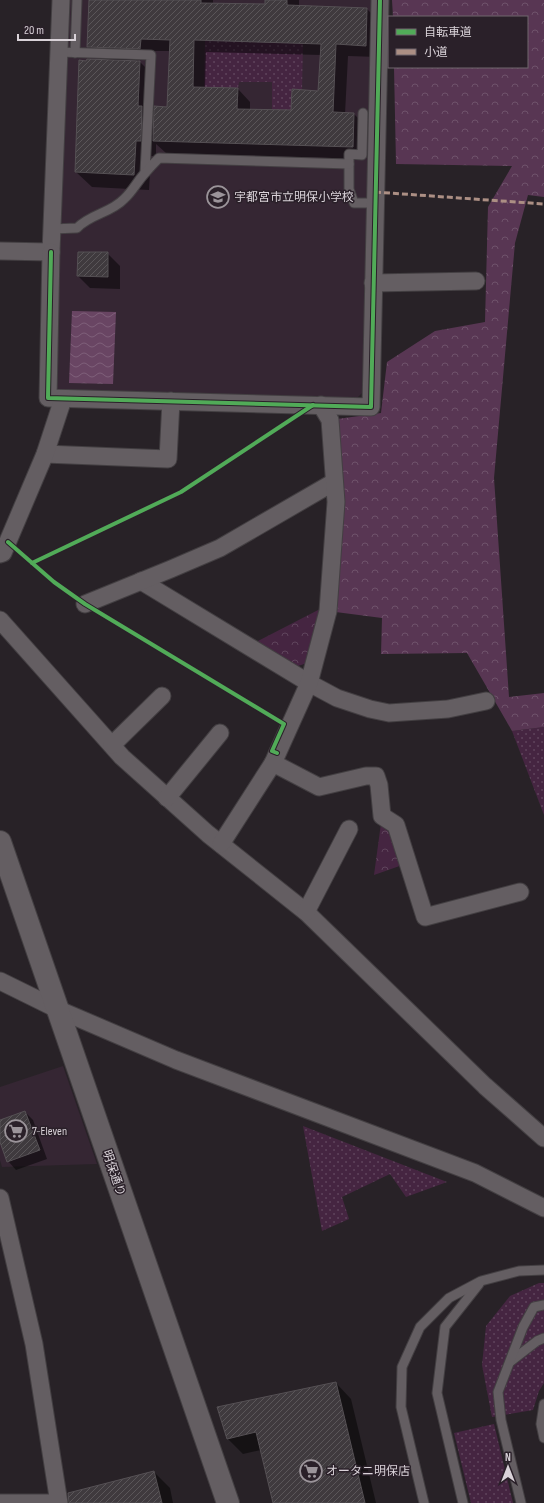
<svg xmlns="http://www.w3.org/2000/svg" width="544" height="1503" font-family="'Sofia Sans Condensed','Noto Sans JP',sans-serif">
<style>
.built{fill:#352633}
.grass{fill:url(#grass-dots)}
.forest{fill:url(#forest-crowns)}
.park{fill:url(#park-crowns)}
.water{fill:url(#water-waves)}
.shadow{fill:#0007;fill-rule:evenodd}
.building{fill:url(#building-hatch);stroke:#555054;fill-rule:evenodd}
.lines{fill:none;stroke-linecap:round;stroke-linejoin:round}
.service-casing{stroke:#433f42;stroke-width:11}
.minor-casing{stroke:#433f42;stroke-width:19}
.tertiary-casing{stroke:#433f42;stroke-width:24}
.service{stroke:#645e62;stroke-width:9}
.minor{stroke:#645e62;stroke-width:17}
.tertiary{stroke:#645e62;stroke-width:22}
.quiet{stroke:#ac8f84;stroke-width:3;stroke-dasharray:6 3;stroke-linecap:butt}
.cycleway-casing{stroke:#2a2029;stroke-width:6}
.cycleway{stroke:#51ab58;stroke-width:4}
.labels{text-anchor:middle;stroke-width:3;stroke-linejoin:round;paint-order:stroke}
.poi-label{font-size:12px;fill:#d9d2d8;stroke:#2a2029;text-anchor:start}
.street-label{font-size:12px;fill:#d9d2d8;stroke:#2a2029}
</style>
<defs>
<pattern id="grass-dots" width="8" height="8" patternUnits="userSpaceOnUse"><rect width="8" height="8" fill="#452541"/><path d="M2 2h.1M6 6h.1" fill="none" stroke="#5f445c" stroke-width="1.8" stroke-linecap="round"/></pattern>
<pattern id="forest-crowns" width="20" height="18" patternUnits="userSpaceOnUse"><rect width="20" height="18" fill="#583653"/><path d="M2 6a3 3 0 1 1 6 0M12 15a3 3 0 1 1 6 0" fill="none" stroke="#6f526b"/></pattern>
<pattern id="park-crowns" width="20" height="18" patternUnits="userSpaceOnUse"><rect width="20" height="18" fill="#452541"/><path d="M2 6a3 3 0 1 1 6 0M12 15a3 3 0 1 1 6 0" fill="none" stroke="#5f445c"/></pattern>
<pattern id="water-waves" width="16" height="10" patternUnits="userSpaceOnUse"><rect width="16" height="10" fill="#694563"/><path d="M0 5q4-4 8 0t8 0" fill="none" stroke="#7e5f79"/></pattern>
<pattern id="building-hatch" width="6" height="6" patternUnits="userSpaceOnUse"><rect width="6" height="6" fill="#3f3a3e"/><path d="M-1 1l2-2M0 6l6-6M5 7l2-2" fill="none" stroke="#5a5659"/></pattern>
</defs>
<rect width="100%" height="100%" fill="#282227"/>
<g class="built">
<path d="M67,0h312l-13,389 -11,11 -293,-7 -8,-7z"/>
<path d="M63,1066l34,98 -95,3 -2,-7v-73z"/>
</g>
<g class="grass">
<path d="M205,40l98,3 -1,47 -10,-1 -1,21h-19v-28h-33l-1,6 -34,-1z"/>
<path d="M544,727v88l-32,-84z"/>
<path d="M303,1126l144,56 -41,15 -16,-23 -48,23 7,22 -27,12z"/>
<path d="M539,1283h5v100l-5,8 -6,19 -41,7 -10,-52 4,-39 24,-30z"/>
<path d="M494,1424l19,79h-42l-17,-70z"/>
</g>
<path class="forest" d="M392,0h152v197l-16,-2 -13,48 -21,235 15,219 35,-4v34l-32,4 -45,-78 -86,1 1,-36 -54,-7 2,-191 51,-7 6,-51 48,-31 50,-9 3,-115 24,-41 -116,-2 -2,-97h133v-50h-134z"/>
<g class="park">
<path d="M322,608l-12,54 -12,4 -42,-24z"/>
<path d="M382,816l26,47 -34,12z"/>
</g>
<path class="water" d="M72,311l44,1 -3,72 -44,-1z"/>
<g class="shadow">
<path d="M90,0h123v4l53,1v-5h33v7l68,2 12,12 -1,36 -30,-1 -3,58h9l12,12 -1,33 -199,-6 -10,-9v12h-5l-2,34 -57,-3 -16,-15 26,-112 -14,-13zM153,51h18l-3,57 -15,-1 2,-30 -17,-17h14zM206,52l115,3 -2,37 -27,19 -42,-1v-8l-12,-13 -33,-1z"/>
<path d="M108,254l12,12v23l-30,-1 -12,-12z"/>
<path d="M25,1112l8,8 14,39 -31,11 -8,-9 -8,-22v-18z"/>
<path d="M336,1383l15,16 25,104h-102l-13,-53 -18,4 -15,-15z"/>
<path d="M154,1472l16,16 3,15h-100z"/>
</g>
<g class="building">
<path d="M89,0h112v3l64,1v-4h22v5l80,3 -1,38 -30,-2 -3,68 21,1 -1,34 -200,-6 1,-35 13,1 3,-67 -29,-1 -1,10 -53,-2zM194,40l127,4 -3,47 -26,-2 -1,21 -54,-1 1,-21 -45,-1z"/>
<path d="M87,59l53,2 -2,45h4l-1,35h-5l-2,34 -59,-3 4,-112 7,1z"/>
<path d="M78,252h30v25l-31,-1z"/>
<path d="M25,1111l15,39 -33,12 -7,-20v-22z"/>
<path d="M336,1382l29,121h-92l-17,-71 -29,7 -10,-32z"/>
<path d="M154,1471l8,32h-93l-1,-10z"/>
</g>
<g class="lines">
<g class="service-casing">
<g id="service">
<path d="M59,52l92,3 -6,117"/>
<path d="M75,53l2,-53"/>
<path d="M363,113l-1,42 -13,-1v35l5,14h21"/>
<path d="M52,229l25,-1c13,-14 34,-15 47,-29 9,-8 14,-19 22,-27 4,-5 8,-9 13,-14l190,6"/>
<path d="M510,1362l27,-21 7,-3"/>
<path d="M544,1404l-3,20 3,14"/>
<path d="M424,1503l-23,-96 1,-40 18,-40 29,-29 32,-17 38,-10 25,-1"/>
<path d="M463,1503l-26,-110 8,-66 34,-43"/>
<path d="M521,1503l-20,-83 -3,-28 25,-65 11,-20 10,-2"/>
</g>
</g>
<g class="minor-casing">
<g id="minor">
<path d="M0,251l51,1 10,-252"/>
<path d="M51,252l-3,146 323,9 9,-407"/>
<path d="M373,283l103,-2"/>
<path d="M45,454l123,5 3,-58"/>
<path d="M0,554l3,-1 42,-99 18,-55"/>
<path d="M141,581l168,102 28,15 33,11 19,4 59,-4 38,-8"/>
<path d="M85,604l86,-35 49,-21 114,-66"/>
<path d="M0,620l122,137 86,77 98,78 179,174 59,52"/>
<path d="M112,745l50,-49"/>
<path d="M273,763l36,-80 19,-72 8,-109 -6,-82 -9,-15"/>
<path d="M167,798l53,-65"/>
<path d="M221,844l52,-81 46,24 47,-11h10l3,9 3,31 14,9 29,92 95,-25"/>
<path d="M306,912l43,-83"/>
<path d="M0,981l57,28 119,51 299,113 69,35"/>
<path d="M0,1198l34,146 25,159h-59"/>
</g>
</g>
<g class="tertiary-casing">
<path id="tertiary" d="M0,842l228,661"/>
</g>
<use href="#service" class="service"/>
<use href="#minor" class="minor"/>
<use href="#tertiary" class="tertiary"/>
<path class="quiet" d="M375,192l169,12"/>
<g class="cycleway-casing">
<g id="cycleway">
<path d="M51,252l-3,146 323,9 9,-407"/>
<path d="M8,542l46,40 31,22 199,120 -12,27 5,2"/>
<path d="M32,563l149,-71 132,-87"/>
</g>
</g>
<use href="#cycleway" class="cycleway"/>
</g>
<defs>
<g id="school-ring" transform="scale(1.15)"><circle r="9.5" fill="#2a2029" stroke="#9b949a" stroke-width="1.5"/><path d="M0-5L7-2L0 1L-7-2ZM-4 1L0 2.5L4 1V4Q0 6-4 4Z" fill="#9b949a"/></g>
<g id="supermarket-ring" transform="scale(1.15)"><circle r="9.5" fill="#2a2029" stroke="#9b949a" stroke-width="1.5"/><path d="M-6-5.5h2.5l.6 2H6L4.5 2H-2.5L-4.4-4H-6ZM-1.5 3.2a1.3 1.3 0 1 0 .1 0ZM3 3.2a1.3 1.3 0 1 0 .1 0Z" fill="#9b949a"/></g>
</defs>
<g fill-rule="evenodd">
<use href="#school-ring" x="218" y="197"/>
<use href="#supermarket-ring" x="16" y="1131"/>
<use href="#supermarket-ring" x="311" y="1471"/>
</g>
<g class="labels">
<g class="poi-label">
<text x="234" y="201">宇都宮市立明保小学校</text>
<text x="32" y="1135">7-Eleven</text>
<text x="326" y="1475">オータニ明保店</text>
</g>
<g class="street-label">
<text transform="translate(114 1173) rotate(71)" y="4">明保通り</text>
</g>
</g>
<rect x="388" y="16" width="140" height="52" fill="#2a2029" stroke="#70676f"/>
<rect x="396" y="29" width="20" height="6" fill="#51ab58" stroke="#70676f"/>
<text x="424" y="36" font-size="12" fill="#d9d2d8">自転車道</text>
<rect x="396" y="49" width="20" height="6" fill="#ac8f84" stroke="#70676f"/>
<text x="424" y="56" font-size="12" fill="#d9d2d8">小道</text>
<g transform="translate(508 1467)" stroke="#2a2029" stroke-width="3" paint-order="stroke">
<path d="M0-3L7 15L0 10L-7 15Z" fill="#d9d2d8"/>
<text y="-6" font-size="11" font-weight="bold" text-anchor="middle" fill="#d9d2d8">N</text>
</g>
<path d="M18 34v6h57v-6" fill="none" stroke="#d9d2d8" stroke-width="2"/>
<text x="24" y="34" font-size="12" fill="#d9d2d8" stroke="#2a2029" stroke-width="3" paint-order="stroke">20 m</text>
</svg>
